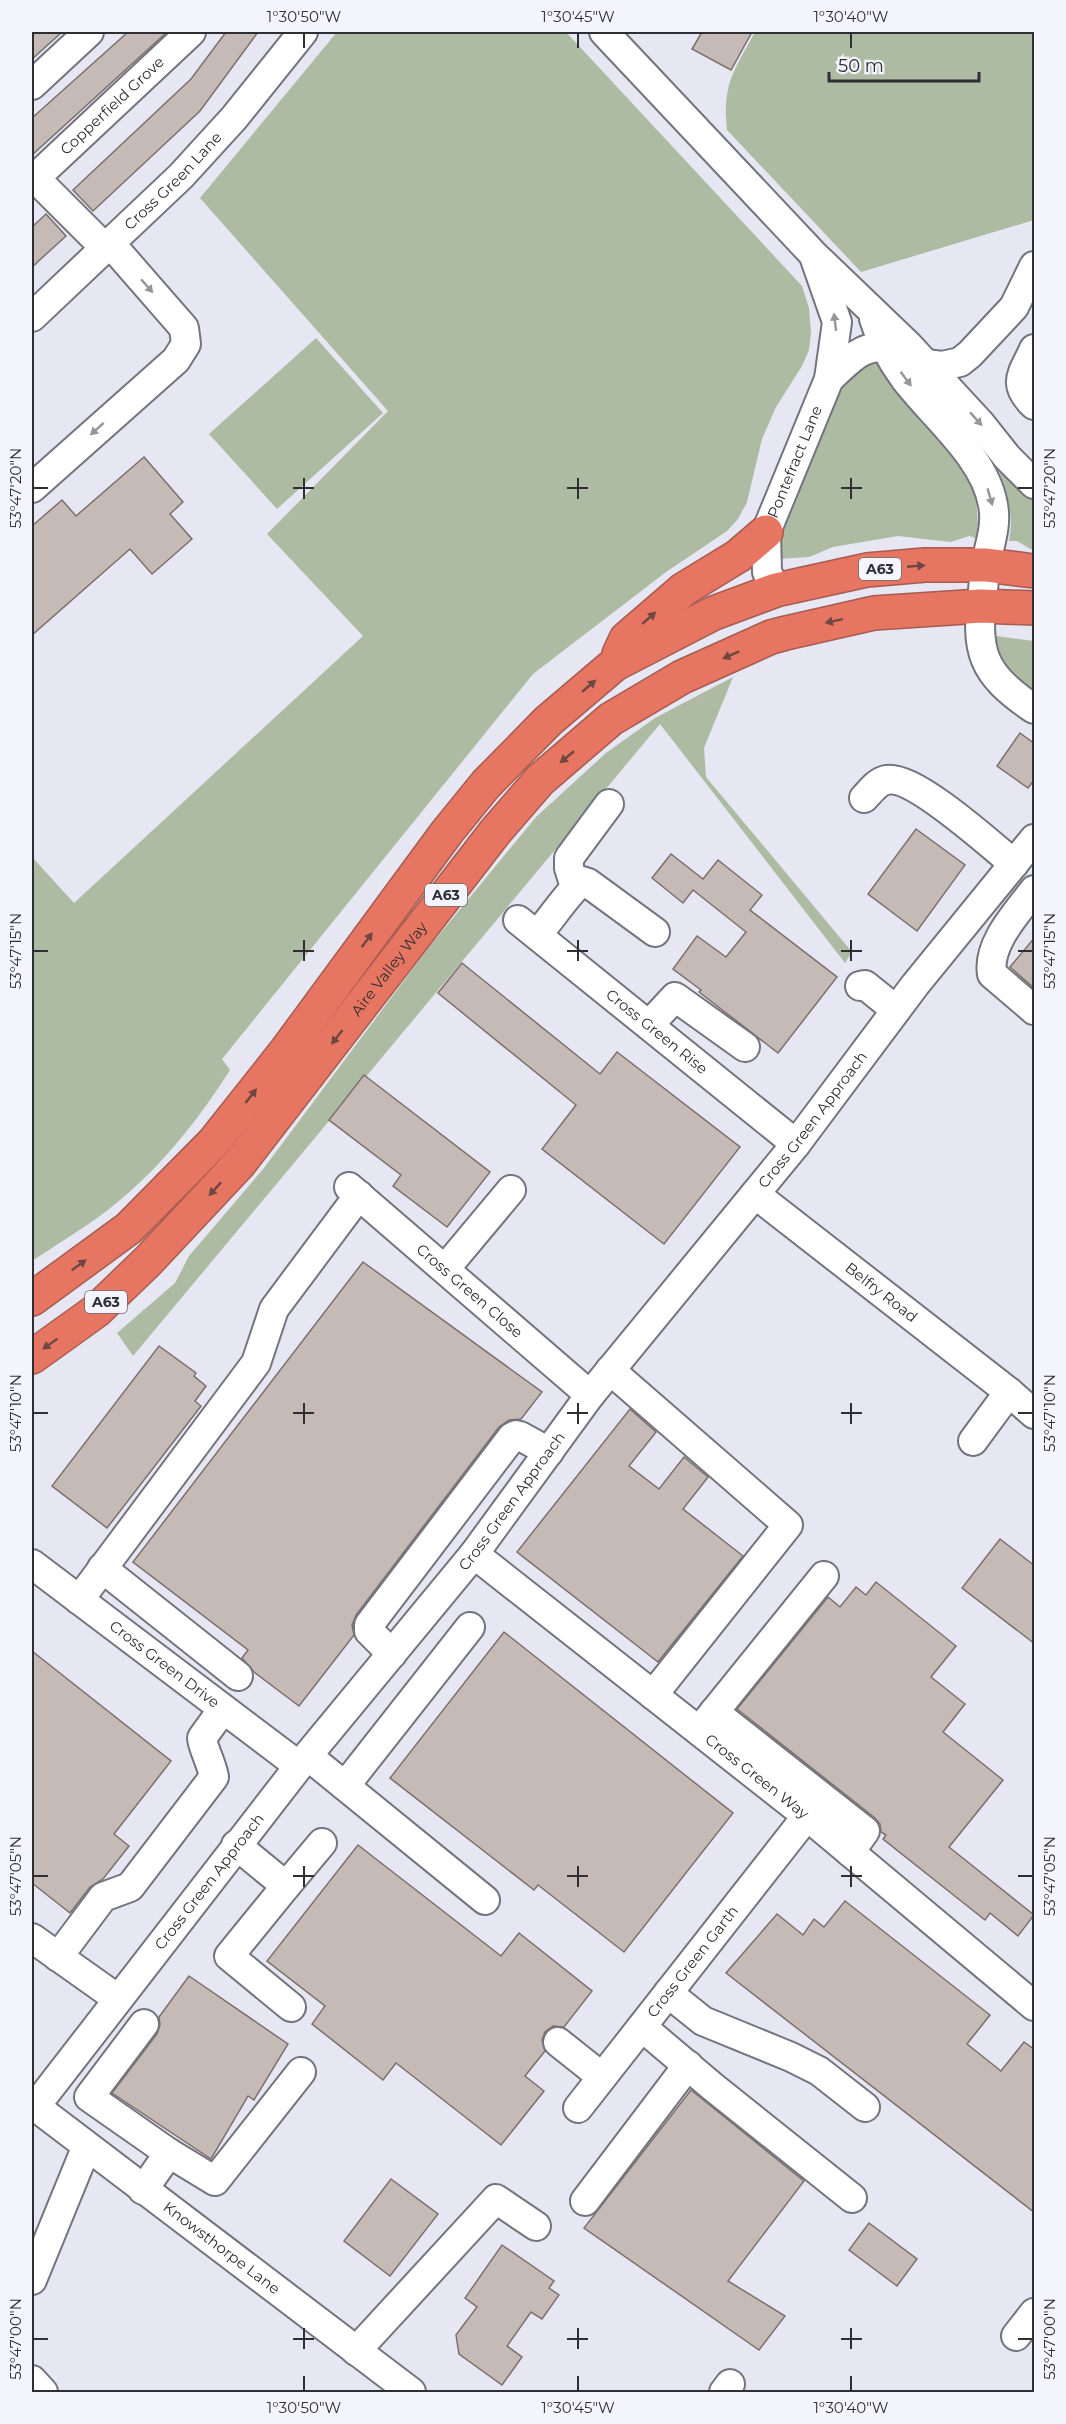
<svg xmlns="http://www.w3.org/2000/svg" width="1066" height="2424" font-family="Montserrat,sans-serif">
<style>
.green{fill:#adbba3}
.building{fill:#c6bab6;stroke:#7b706d;stroke-width:1.5}
.lines{fill:none;stroke-linecap:round;stroke-linejoin:round}
.minor-casing{stroke:#73747d;stroke-width:32}
.highway-casing{stroke:#a65c51;stroke-width:36}
.minor{stroke:#fff;stroke-width:28}
.highway{stroke:#e67561;stroke-width:33}
.oneway{fill:#969699}
.oneway2{fill:#6e4743}
.ticks{fill:none;stroke:#2e2e33;stroke-width:2}
.labels{text-anchor:middle;stroke-width:4.5;stroke-linejoin:round;paint-order:stroke}
.shield{fill:#f4f4fd;stroke:#696970;stroke-width:1.5}
.shield-label{font-size:14px;font-weight:bold;fill:#2e2e33}
.street-label{font-size:15px;fill:#2e2e33;stroke:#f4f4fd}
.neatline{fill:none;stroke:#2e2e33;stroke-width:2}
.ticks-label{font-size:15px;text-anchor:middle;fill:#2e2e33}
</style>
<rect width="100%" height="100%" fill="#e6e7f2"/>
<g class="green">
<path d="M337,32h229l236,254 7,22 2,24 -2,18 -7,16 -26,41 -14,32 -15,63 -9,17 -11,12 -61,41 -133,102 -311,385 8,11c-33,52 -72,101 -121,139 -24,19 -52,35 -77,52v-404l42,46 289,-267 -96,-102 121,-123 -188,-213z"/>
<path d="M755,32h279v188l-173,52 -134,-142c-5,-46 7,-59 28,-98z"/>
<path d="M316,338l67,75 -106,96 -68,-75z"/>
<path d="M878,359l81,99 17,39 3,42 -10,-3 -18,6 -53,-6 -65,11 -24,10 -32,2 2,-31 67,-153z"/>
<path d="M1002,469l32,32v50l-17,-10h-8c5,-25 -1,-47 -10,-70z"/>
<path d="M996,636l38,5v49c-20,-14 -35,-28 -38,-54z"/>
<path d="M733,677l-29,71 2,29 146,175 -7,11 -185,-239 -527,632 -16,-23 58,-50 14,-27 75,-88 165,-221 107,-130 70,-64 49,-35z"/>
</g>
<g class="building">
<path d="M32,32h30l-30,27z"/>
<path d="M128,32h39l-135,123v-37z"/>
<path d="M226,32h32l-58,79 -107,100 -20,-21 118,-111z"/>
<path d="M702,32h50l-21,38 -39,-21z"/>
<path d="M46,214l20,22 -34,31v-40z"/>
<path d="M144,457l39,45 -13,12 22,25 -40,35 -22,-25 -98,86v-109l30,-26 14,16z"/>
<path d="M1020,733l15,11v35l-7,9 -31,-22z"/>
<path d="M916,829l49,36 -48,66 -49,-37z"/>
<path d="M671,854l32,25 15,-19 44,35 -12,15 87,67 -59,76 -79,-61 2,-2 -28,-21 24,-33 29,21 20,-25 -53,-42 -10,13 -31,-25z"/>
<path d="M1035,937v52l-25,-22z"/>
<path d="M462,963l138,111 17,-22 123,95 -76,97 -122,-95 34,-44 -138,-112z"/>
<path d="M364,1075l126,97 -43,55 -54,-41 8,-11 -72,-55z"/>
<path d="M363,1262l179,130 -21,27 -12,1 -10,7 -143,188 -4,10 2,10 -55,71 -45,-34 -12,-14 6,-8 -115,-88z"/>
<path d="M159,1346l37,27 -2,3 12,10 -11,15 6,5 -94,122 -55,-42z"/>
<path d="M630,1409l26,23 -27,34 30,23 25,-32 24,20 -25,32 60,47 -85,106 -141,-110z"/>
<path d="M1000,1539l35,27v78l-73,-56z"/>
<path d="M876,1582l80,64 -25,31 34,27 -22,28 60,48 -54,67 85,68 -16,21 -28,-23 -5,7 -102,-81 3,-4 -5,-3 -1,-8 -5,-6 -138,-109 91,-112 12,10 16,-20 10,8z"/>
<path d="M504,1632l229,181 -109,139 -86,-67 -4,5 -144,-112z"/>
<path d="M32,1651l139,110 -57,73 15,12 -26,33 -13,8 -20,26 -38,-30z"/>
<path d="M358,1845l143,111 18,-23 73,58 -28,36 -11,-1 -8,6 -3,8 3,11 -20,25 19,15 -43,54 -105,-82 -13,17 -71,-56 13,-18 -58,-45z"/>
<path d="M845,1901l145,114 -23,29 34,27 23,-29 11,8v163l-309,-240 51,-59 26,21 11,-16 10,8z"/>
<path d="M189,1976l99,68 -34,56 -6,-4 -37,63 -99,-66 45,-59 3,-9 -1,-8z"/>
<path d="M691,2090l113,91 -76,100 57,35 -26,34 -175,-122z"/>
<path d="M391,2179l47,35 -48,62 -46,-35z"/>
<path d="M869,2223l48,36 -20,27 -48,-36z"/>
<path d="M502,2245l52,36 -5,7 10,7 -17,24 -11,-7 -24,34 15,11 -20,28 -43,-31 -3,-19 21,-28 -12,-9z"/>
</g>
<g class="lines">
<g class="minor-casing">
<g id="minor">
<path d="M604,32l210,223 94,90 72,78 27,34 27,27"/>
<path d="M32,85l57,-53"/>
<path d="M32,175l72,72"/>
<path id="s1" d="M32,181l159,-149"/>
<path id="s2" d="M32,317l149,-141 53,-58 69,-86"/>
<path d="M874,319c7,23 17,41 31,60 29,38 80,78 88,126 4,20 -3,38 -7,58 -2,9 -2,18 -3,27 -8,62 -2,83 51,119"/>
<path d="M1034,349c-11,25 -23,34 0,56"/>
<path d="M926,364l16,2 18,-4 10,-8 44,-47 20,-41"/>
<path d="M829,379c28,-26 31,-33 71,-34"/>
<path d="M32,488l144,-128 10,-16 -2,-16 -75,-86"/>
<path id="s3" d="M776,590l-9,-18 -1,-40 63,-153 8,-57 -22,-63"/>
<path d="M864,798c6,-6 13,-16 22,-18 27,-6 105,65 128,84"/>
<path d="M575,887l-6,-19v-10l40,-54"/>
<path d="M1034,890c-17,23 -47,54 -42,84l42,36"/>
<path id="s4" d="M518,920l278,224"/>
<path d="M537,935c14,-16 30,-41 45,-54l6,2 67,49"/>
<path d="M860,986l5,-1 31,25"/>
<path d="M649,1025l26,-28 70,50"/>
<path id="s5" d="M349,1187l241,208"/>
<path id="s6" d="M755,1194l254,198 25,22"/>
<path d="M445,1269l66,-79"/>
<path d="M610,1370l178,155 -135,170"/>
<path d="M973,1441l36,-49"/>
<path id="s7" d="M474,1554l333,262 227,190"/>
<path id="s8" d="M32,1564l267,202"/>
<path d="M102,1568l136,108"/>
<path d="M79,1600l177,-237 18,-54 85,-114"/>
<path d="M392,1654l-23,-23v-6l143,-188 4,-2 4,1 29,16"/>
<path d="M714,1712l151,119 -15,21"/>
<path d="M702,1727l122,-151"/>
<path d="M308,1756l177,144"/>
<path d="M345,1786l125,-159"/>
<path d="M236,1845l50,41 -57,70 62,51"/>
<path d="M286,1886l36,-43"/>
<path d="M32,1938l86,61"/>
<path d="M58,1957l45,-60 27,-10 84,-110c-2,-13 -12,-31 -12,-39l21,-29"/>
<path d="M668,1993l35,28 88,36 28,14 46,36"/>
<path d="M642,2027l71,60 139,111"/>
<path d="M558,2042l44,35"/>
<path id="s9" d="M32,2104l379,288"/>
<path id="s10" d="M35,2107l264,-341 175,-212 116,-159 206,-251 119,-159 119,-146"/>
<path id="s11" d="M578,2108l229,-292"/>
<path d="M169,2153l46,28 86,-109"/>
<path d="M143,2190l26,-37 -80,-56 55,-73"/>
<path d="M585,2201l103,-136"/>
<path d="M32,2280l54,-132"/>
<path d="M1016,2336l18,-23"/>
<path d="M356,2351l140,-152 40,27"/>
<path d="M32,2380l11,12"/>
<path d="M724,2392l6,-8"/>
</g>
</g>
<g class="highway-casing">
<g id="highway">
<path d="M619,654l7,-15 58,-50 54,-33 28,-24"/>
<path d="M32,1299l97,-71 85,-86 72,-91 161,-219 39,-48 62,-63 67,-57 99,-51 62,-23 91,-20 58,-5h61l48,6"/>
<path id="s12" d="M32,1357l64,-46 51,-49 92,-98 256,-332 45,-52 71,-61 71,-42 89,-40 15,-4 88,-20 107,-7 53,2"/>
</g>
</g>
<use href="#minor" class="minor"/>
<use href="#highway" class="highway"/>
</g>
<defs><path id="oneway-solid" d="M-6-.8H1V-3.2L6.5 0L1 3.2V.8H-6Z" transform="scale(1.5)"/></defs>
<g class="oneway">
<use href="#oneway-solid" transform="translate(147 286) rotate(49)"/>
<use href="#oneway-solid" transform="translate(835 322) rotate(-97)"/>
<use href="#oneway-solid" transform="translate(906 379) rotate(53)"/>
<use href="#oneway-solid" transform="translate(976 419) rotate(48)"/>
<use href="#oneway-solid" transform="translate(97 429) rotate(138)"/>
<use href="#oneway-solid" transform="translate(990 497) rotate(74)"/>
</g>
<g class="oneway2">
<use href="#oneway-solid" transform="translate(916 566) rotate(-5)"/>
<use href="#oneway-solid" transform="translate(649 618) rotate(-41)"/>
<use href="#oneway-solid" transform="translate(834 621) rotate(168)"/>
<use href="#oneway-solid" transform="translate(731 655) rotate(156)"/>
<use href="#oneway-solid" transform="translate(589 686) rotate(-41)"/>
<use href="#oneway-solid" transform="translate(567 757) rotate(140)"/>
<use href="#oneway-solid" transform="translate(367 940) rotate(-54)"/>
<use href="#oneway-solid" transform="translate(337 1037) rotate(128)"/>
<use href="#oneway-solid" transform="translate(251 1096) rotate(-52)"/>
<use href="#oneway-solid" transform="translate(215 1189) rotate(133)"/>
<use href="#oneway-solid" transform="translate(79 1265) rotate(-36)"/>
<use href="#oneway-solid" transform="translate(50 1344) rotate(145)"/>
</g>
<path class="ticks" d="M304,33v15M578,33v15M851,33v15M304,478v21M578,478v21M851,478v21M33,488h15M293,488h21M567,488h21M841,488h21M1018,488h15M304,940v21M578,940v21M851,940v21M33,951h15M293,951h21M567,951h21M841,951h21M1018,951h15M304,1403v21M578,1403v21M851,1403v21M33,1413h15M293,1413h21M567,1413h21M841,1413h21M1018,1413h15M304,1866v21M578,1866v21M851,1866v21M33,1876h15M293,1876h21M567,1876h21M841,1876h21M1018,1876h15M304,2328v21M578,2328v21M851,2328v21M33,2339h15M293,2339h21M567,2339h21M841,2339h21M1018,2339h15M304,2376v15M578,2376v15M851,2376v15"/>
<g class="labels">
<g class="shield">
<rect x="859" y="558" width="42" height="22" rx="4.5"/>
<rect x="425" y="884" width="42" height="22" rx="4.5"/>
<rect x="85" y="1291" width="42" height="22" rx="4.5"/>
</g>
<g class="shield-label">
<text x="880" y="574">A63</text>
<text x="446" y="900">A63</text>
<text x="106" y="1307">A63</text>
</g>
<g class="street-label">
<text dy="5" stroke="none"><textPath href="#s1" startOffset="110">Copperfield Grove</textPath></text>
<text dy="5" stroke="none"><textPath href="#s2" startOffset="196">Cross Green Lane</textPath></text>
<text dy="5" stroke="none"><textPath href="#s3" startOffset="136">Pontefract Lane</textPath></text>
<text dy="5" stroke="none"><textPath href="#s12" startOffset="530">Aire Valley Way</textPath></text>
<text dy="5" stroke="none"><textPath href="#s4" startOffset="178">Cross Green Rise</textPath></text>
<text dy="5" stroke="none"><textPath href="#s10" startOffset="1257">Cross Green Approach</textPath></text>
<text dy="5" stroke="none"><textPath href="#s5" startOffset="159">Cross Green Close</textPath></text>
<text dy="5" stroke="none"><textPath href="#s6" startOffset="160">Belfry Road</textPath></text>
<text dy="5" stroke="none"><textPath href="#s10" startOffset="771">Cross Green Approach</textPath></text>
<text dy="5" stroke="none"><textPath href="#s8" startOffset="166">Cross Green Drive</textPath></text>
<text dy="5" stroke="none"><textPath href="#s7" startOffset="360">Cross Green Way</textPath></text>
<text dy="5" stroke="none"><textPath href="#s10" startOffset="285">Cross Green Approach</textPath></text>
<text dy="5" stroke="none"><textPath href="#s11" startOffset="186">Cross Green Garth</textPath></text>
<text dy="5" stroke="none"><textPath href="#s9" startOffset="238">Knowsthorpe Lane</textPath></text>
</g>
</g>
<rect width="1066" height="2424" fill="none" stroke="#f4f4fd" stroke-width="66"/>
<path d="M829 72v9h150v-9" fill="none" stroke="#2e2e33" stroke-width="3"/>
<text x="838" y="72" font-size="18" fill="#2e2e33" stroke="#f4f4fd" stroke-width="4.5" paint-order="stroke">50 m</text>
<rect x="33" y="33" width="1000" height="2358" class="neatline"/>
<g class="ticks-label">
<text x="304" y="22">1°30'50"W</text>
<text x="578" y="22">1°30'45"W</text>
<text x="851" y="22">1°30'40"W</text>
<text transform="translate(16 488) rotate(-90)" y="5">53°47'20"N</text>
<text transform="translate(1050 488) rotate(-90)" y="5">53°47'20"N</text>
<text transform="translate(16 951) rotate(-90)" y="5">53°47'15"N</text>
<text transform="translate(1050 951) rotate(-90)" y="5">53°47'15"N</text>
<text transform="translate(16 1413) rotate(-90)" y="5">53°47'10"N</text>
<text transform="translate(1050 1413) rotate(-90)" y="5">53°47'10"N</text>
<text transform="translate(16 1876) rotate(-90)" y="5">53°47'05"N</text>
<text transform="translate(1050 1876) rotate(-90)" y="5">53°47'05"N</text>
<text transform="translate(16 2339) rotate(-90)" y="5">53°47'00"N</text>
<text transform="translate(1050 2339) rotate(-90)" y="5">53°47'00"N</text>
<text x="304" y="2413">1°30'50"W</text>
<text x="578" y="2413">1°30'45"W</text>
<text x="851" y="2413">1°30'40"W</text>
</g>
</svg>
